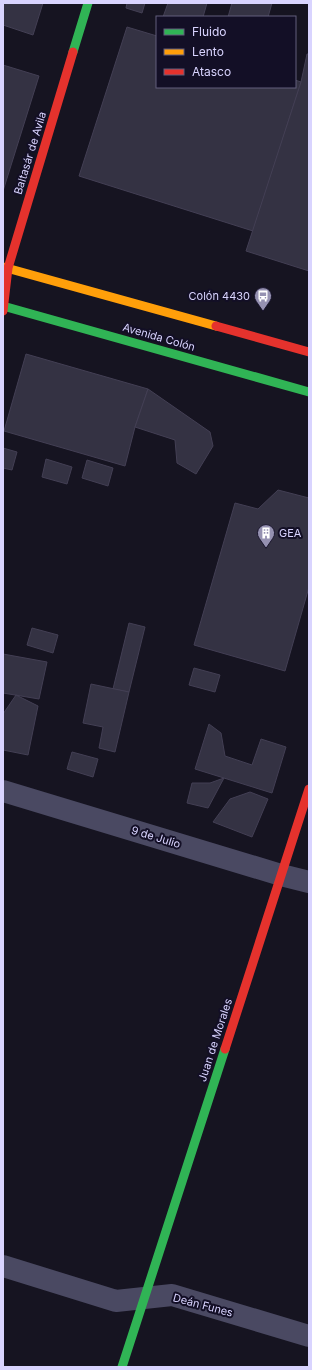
<svg xmlns="http://www.w3.org/2000/svg" width="312" height="1370" font-family="Inter,sans-serif">
<style>
.building{fill:#343243;stroke:#433f54}
.lines{fill:none;stroke-linecap:round;stroke-linejoin:round}
.street{stroke:#4a4962;stroke-width:22}
.fast{stroke:#30b455;stroke-width:9}
.slow{stroke:#ff9f0a;stroke-width:9}
.jam{stroke:#e5322d;stroke-width:9}
.labels{text-anchor:middle;stroke-width:4;stroke-linejoin:round;paint-order:stroke}
.street-label{font-size:11px;fill:#d9d4ff;stroke:#130f26}
.poi-label{font-size:11px;fill:#d9d4ff;stroke:#130f26;text-anchor:end}
</style>
<rect width="100%" height="100%" fill="#161421"/>
<g class="building">
<path d="M3,3h40l-10,32 -30,-10z"/>
<path d="M127,3h18l-3,10 -16,-5z"/>
<path d="M168,3h39l-4,14h-40z"/>
<path d="M232,3h40l-4,14h-40z"/>
<path d="M127,27l30,9v51h138v-7l6,2 -48,149 -174,-55z"/>
<path d="M307,54h2v217l-63,-20 55,-169z"/>
<path d="M3,65l36,11 -36,115z"/>
<path d="M26,354l122,35 -13,38 -10,39 -121,-35z"/>
<path d="M148,389l62,43 3,14 -17,28 -19,-11 -2,-23 -40,-13z"/>
<path d="M3,448l14,4 -5,18 -9,-2z"/>
<path d="M46,459l26,8 -5,17 -25,-7z"/>
<path d="M87,460l26,8 -5,18 -26,-8z"/>
<path d="M278,490l31,8v89l-24,84 -91,-26 41,-142 23,6z"/>
<path d="M129,623l16,4 -16,65 -16,-3z"/>
<path d="M32,628l26,7 -5,18 -26,-8z"/>
<path d="M3,654l44,8 -8,37 -36,-6z"/>
<path d="M194,668l26,7 -5,17 -26,-7z"/>
<path d="M91,684l38,8 -14,60 -16,-4 4,-21 -20,-4z"/>
<path d="M16,695l22,11 -10,49 -25,-5v-36z"/>
<path d="M209,724l12,9 4,23 27,9 9,-26 25,8 -14,46 -77,-24z"/>
<path d="M72,752l26,7 -5,18 -26,-8z"/>
<path d="M224,778l-16,30 -21,-5 5,-20h18z"/>
<path d="M250,792l18,7 -16,38 -39,-15 17,-23z"/>
</g>
<g class="lines">
<g class="street">
<path d="M3,791l278,84 28,7"/>
<path d="M3,1266l113,35 56,-6 137,41"/>
</g>
<g class="fast">
<path d="M73,52l15,-49"/>
<path d="M3,306l306,86"/>
<path d="M122,1367l103,-318"/>
</g>
<path class="slow" d="M3,267l213,59"/>
<g class="jam">
<path d="M3,311l5,-43 65,-216"/>
<path d="M216,326l93,26"/>
<path d="M225,1049l84,-260"/>
</g>
</g>
<defs>
<g id="bus-pin" transform="scale(0.9)"><path d="M0 17L-7.5 6A9.5 9.5 0 1 1 7.5 6Z" fill="#9591b1" stroke="#130f26"/><path d="M-5-6H5V4H4V6H2V4H-2V6H-4V4H-5ZM-3.5-4V0h7V-4ZM-3.5 1.2v1.5H-2V1.2ZM2 1.2v1.5H3.5V1.2Z" fill="#fff"/></g>
<g id="building-pin" transform="scale(0.9)"><path d="M0 17L-7.5 6A9.5 9.5 0 1 1 7.5 6Z" fill="#9591b1" stroke="#130f26"/><path d="M-4-6H4V6H1V3H-1V6H-4ZM-2.5-4.3h1.7v1.8h-1.7ZM.8-4.3h1.7v1.8H.8ZM-2.5-1h1.7V.8h-1.7ZM.8-1h1.7V.8H.8Z" fill="#fff"/></g>
</defs>
<g fill-rule="evenodd">
<use href="#bus-pin" x="263" y="296"/>
<use href="#building-pin" x="266" y="533"/>
</g>
<g class="labels">
<g class="street-label">
<text transform="translate(30 153) rotate(-73)" y="4">Baltasár de Avila</text>
<text transform="translate(159 337) rotate(16)" y="4">Avenida Colón</text>
<text transform="translate(156 837) rotate(17)" y="4">9 de Julio</text>
<text transform="translate(215 1040) rotate(-72)" y="4">Juan de Morales</text>
<text transform="translate(203 1305) rotate(15)" y="4">Deán Funes</text>
</g>
<g class="poi-label">
<text x="250" y="300">Colón 4430</text>
<text x="279" y="537" text-anchor="start">GEA</text>
</g>
</g>
<rect width="312" height="1370" fill="none" stroke="#d9d4ff" stroke-width="8"/>
<rect x="156" y="16" width="140" height="72" fill="#130f26" stroke="#625e7d"/>
<rect x="164" y="29" width="20" height="6" fill="#30b455" stroke="#625e7d"/>
<text x="192" y="36" font-size="12" fill="#d9d4ff">Fluido</text>
<rect x="164" y="49" width="20" height="6" fill="#ff9f0a" stroke="#625e7d"/>
<text x="192" y="56" font-size="12" fill="#d9d4ff">Lento</text>
<rect x="164" y="69" width="20" height="6" fill="#e5322d" stroke="#625e7d"/>
<text x="192" y="76" font-size="12" fill="#d9d4ff">Atasco</text>
</svg>
